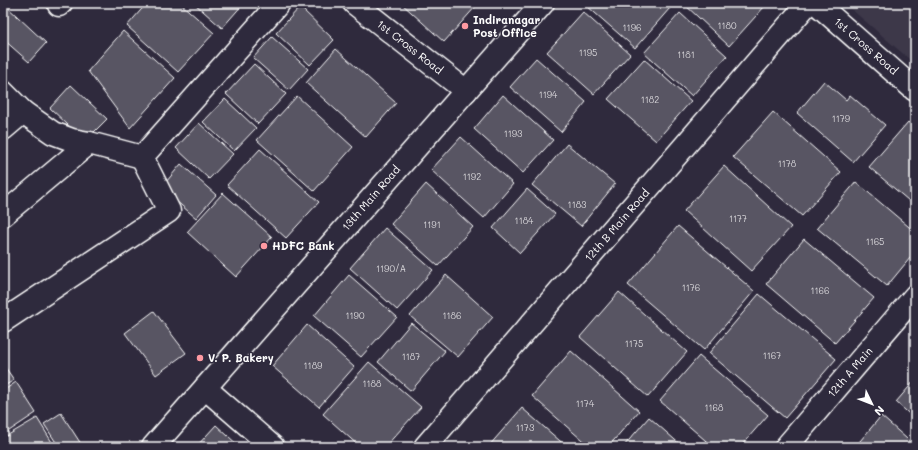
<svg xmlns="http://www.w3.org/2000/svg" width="918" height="450" font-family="Mali,sans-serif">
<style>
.built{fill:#3c3749}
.building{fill:#595564;stroke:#fff}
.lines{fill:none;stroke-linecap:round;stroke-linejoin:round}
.minor-casing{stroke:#fff;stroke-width:25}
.tertiary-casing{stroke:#fff;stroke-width:25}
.minor{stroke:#2f2a3d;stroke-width:22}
.tertiary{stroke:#2f2a3d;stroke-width:22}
.poi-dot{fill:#ff9aa2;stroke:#2f2a3d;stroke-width:1.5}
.labels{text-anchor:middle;stroke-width:3;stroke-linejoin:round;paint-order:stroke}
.number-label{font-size:9px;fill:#d6d4d8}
.poi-label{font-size:11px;font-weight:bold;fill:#fff;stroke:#2f2a3d;text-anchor:start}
.street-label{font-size:11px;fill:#fff;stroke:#2f2a3d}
</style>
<rect width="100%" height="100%" fill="#2f2a3d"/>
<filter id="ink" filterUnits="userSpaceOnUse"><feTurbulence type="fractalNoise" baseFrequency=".025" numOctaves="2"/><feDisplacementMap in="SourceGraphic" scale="8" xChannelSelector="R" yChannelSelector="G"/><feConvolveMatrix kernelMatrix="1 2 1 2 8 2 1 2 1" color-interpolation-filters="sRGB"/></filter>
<g filter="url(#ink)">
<path class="built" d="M844,3h71v61z"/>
<g class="building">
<path d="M147,3h33l34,30 -36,39 -51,-46z"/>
<path d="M194,3h50l-22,25z"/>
<path d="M401,3h74l2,2 -33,37z"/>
<path d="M590,3h75l5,5 -35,40 -48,-42z"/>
<path d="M683,3h79l3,3 -36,40z"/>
<path d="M873,3h7l-3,4z"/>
<path d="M4,4l42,39 -17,19 -26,-23z"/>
<path d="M300,7l34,33 -24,25 -34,-32z"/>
<path d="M583,12l47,42 -36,40 -47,-42z"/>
<path d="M680,13l47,43 -35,40 -48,-43z"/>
<path d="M123,31l52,47 -45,50 -42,-57z"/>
<path d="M272,37l36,32 -19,21 -36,-32z"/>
<path d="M336,49l60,54 -30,34 -60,-54z"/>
<path d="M536,58l50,44 -25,30 -51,-45z"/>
<path d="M644,59l47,42 -35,40 -48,-42z"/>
<path d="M254,64l32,30 -28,30 -32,-30z"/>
<path d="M824,81l22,19 4,-5 35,30 -32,37 -56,-49z"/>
<path d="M71,85l36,34 -22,22 -35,-33z"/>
<path d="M503,95l50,45 -30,33 -49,-44z"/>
<path d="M297,96l56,51 -39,44 -57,-51z"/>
<path d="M225,99l31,29 -22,23 -31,-29z"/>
<path d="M773,112l68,60 -39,44 -69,-59z"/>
<path d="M908,122l7,6v78l-46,-39z"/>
<path d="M199,123l34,31 -24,25 -33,-31z"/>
<path d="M461,137l52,47 -29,34 -53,-48z"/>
<path d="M567,144l48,40 -34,42 -49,-41z"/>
<path d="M260,149l59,53 -33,36 -59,-53z"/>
<path d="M181,164l35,31 -20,23 -35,-30z"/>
<path d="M724,166l67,61 -40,44 -67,-60z"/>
<path d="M856,182l59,50v20l-28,34 -70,-58z"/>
<path d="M426,184l47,43 -35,39 -47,-42z"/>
<path d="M527,189l28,25 -35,39 -27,-25z"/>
<path d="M223,193l49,44 -36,40 -49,-45z"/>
<path d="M678,226l76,65 -50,59 -76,-65z"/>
<path d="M385,228l48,42 -36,40 -47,-42z"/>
<path d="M804,239l70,59 -39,45 -69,-59z"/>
<path d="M349,275l48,42 -36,40 -47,-41z"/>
<path d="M446,275l47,42 -35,40 -48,-41z"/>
<path d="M619,292l68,60 -39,45 -68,-60z"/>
<path d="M759,294l77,65 -51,59 -76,-65z"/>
<path d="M154,311l32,42 -30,22 -31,-42z"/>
<path d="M411,323l34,28 -34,40 -33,-29z"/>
<path d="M307,325l47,42 -35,40 -47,-41z"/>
<path d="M571,351l68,60 -31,36h-18l-58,-51z"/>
<path d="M699,356l69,59 -28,32h-27l-53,-46z"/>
<path d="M369,362l52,45 -36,40h-25l-37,-33z"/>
<path d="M3,364l11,16 -11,7z"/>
<path d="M915,380v39l-19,-17z"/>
<path d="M16,382l20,31 -33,22v-44z"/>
<path d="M522,408l45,39h-79z"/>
<path d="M61,413l22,34h-24l-15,-23z"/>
<path d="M881,416l34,30v1h-60z"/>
<path d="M649,417l34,30h-60z"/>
<path d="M37,418l18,29h-52v-9z"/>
<path d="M216,425l24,22h-44z"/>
</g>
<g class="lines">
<g class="minor-casing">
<g id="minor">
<path d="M354,3l112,88"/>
<path d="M816,3l99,87"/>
<path d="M59,5l2,-2"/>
<path d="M3,92l20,20 30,21 19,7 17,3 53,14 137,-154"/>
<path d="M3,129l20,-17"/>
<path d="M3,215l86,-72"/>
<path d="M3,321l166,-110 -27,-54"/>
<path d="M205,388l68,59"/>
<path d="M425,447l383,-444"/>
<path d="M786,447l129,-151"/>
</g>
</g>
<g class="tertiary-casing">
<path id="tertiary" d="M153,447l390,-444"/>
</g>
<use href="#minor" class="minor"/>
<use href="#tertiary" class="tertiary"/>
</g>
</g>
<g class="poi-dot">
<circle cx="465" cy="26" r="4"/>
<circle cx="264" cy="246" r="4"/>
<circle cx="200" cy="358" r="4"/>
</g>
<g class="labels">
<g class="number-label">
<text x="727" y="29">1180</text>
<text x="632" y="31">1196</text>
<text x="588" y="56">1195</text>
<text x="686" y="58">1181</text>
<text x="548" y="98">1194</text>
<text x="650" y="103">1182</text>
<text x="841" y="122">1179</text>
<text x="513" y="137">1193</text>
<text x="787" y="167">1178</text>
<text x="472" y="180">1192</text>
<text x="577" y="208">1183</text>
<text x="738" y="222">1177</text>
<text x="524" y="224">1184</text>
<text x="432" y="228">1191</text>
<text x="875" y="245">1165</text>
<text x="391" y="272">1190/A</text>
<text x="691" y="291">1176</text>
<text x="820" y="294">1166</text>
<text x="355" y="319">1190</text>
<text x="452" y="319">1186</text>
<text x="634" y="347">1175</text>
<text x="772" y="359">1167</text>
<text x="411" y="360">1187</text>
<text x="313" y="369">1189</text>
<text x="372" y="387">1188</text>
<text x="585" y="407">1174</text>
<text x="714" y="411">1168</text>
<text x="525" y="431">1173</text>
</g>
<g class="poi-label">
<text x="473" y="24">Indiranagar<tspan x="473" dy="13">Post Office</tspan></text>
<text x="272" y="250">HDFC Bank</text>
<text x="208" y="362">V. P. Bakery</text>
</g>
<g class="street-label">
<text transform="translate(866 46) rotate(41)" y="4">1st Cross Road</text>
<text transform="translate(410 47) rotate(38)" y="4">1st Cross Road</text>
<text transform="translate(371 198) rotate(-49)" y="4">13th Main Road</text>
<text transform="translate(617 225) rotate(-49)" y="4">12th B Main Road</text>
<text transform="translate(850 372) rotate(-49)" y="4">12th A Main</text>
</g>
</g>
<rect width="918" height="450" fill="none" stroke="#2f2a3d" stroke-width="16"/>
<rect x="8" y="8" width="902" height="434" fill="none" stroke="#fff" stroke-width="1.5" filter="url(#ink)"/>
<g transform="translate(872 404) rotate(133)" stroke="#2f2a3d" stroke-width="3" paint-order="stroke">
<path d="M0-3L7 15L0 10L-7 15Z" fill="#ffffff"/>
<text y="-6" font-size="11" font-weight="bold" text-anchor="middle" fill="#ffffff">N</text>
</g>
</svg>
